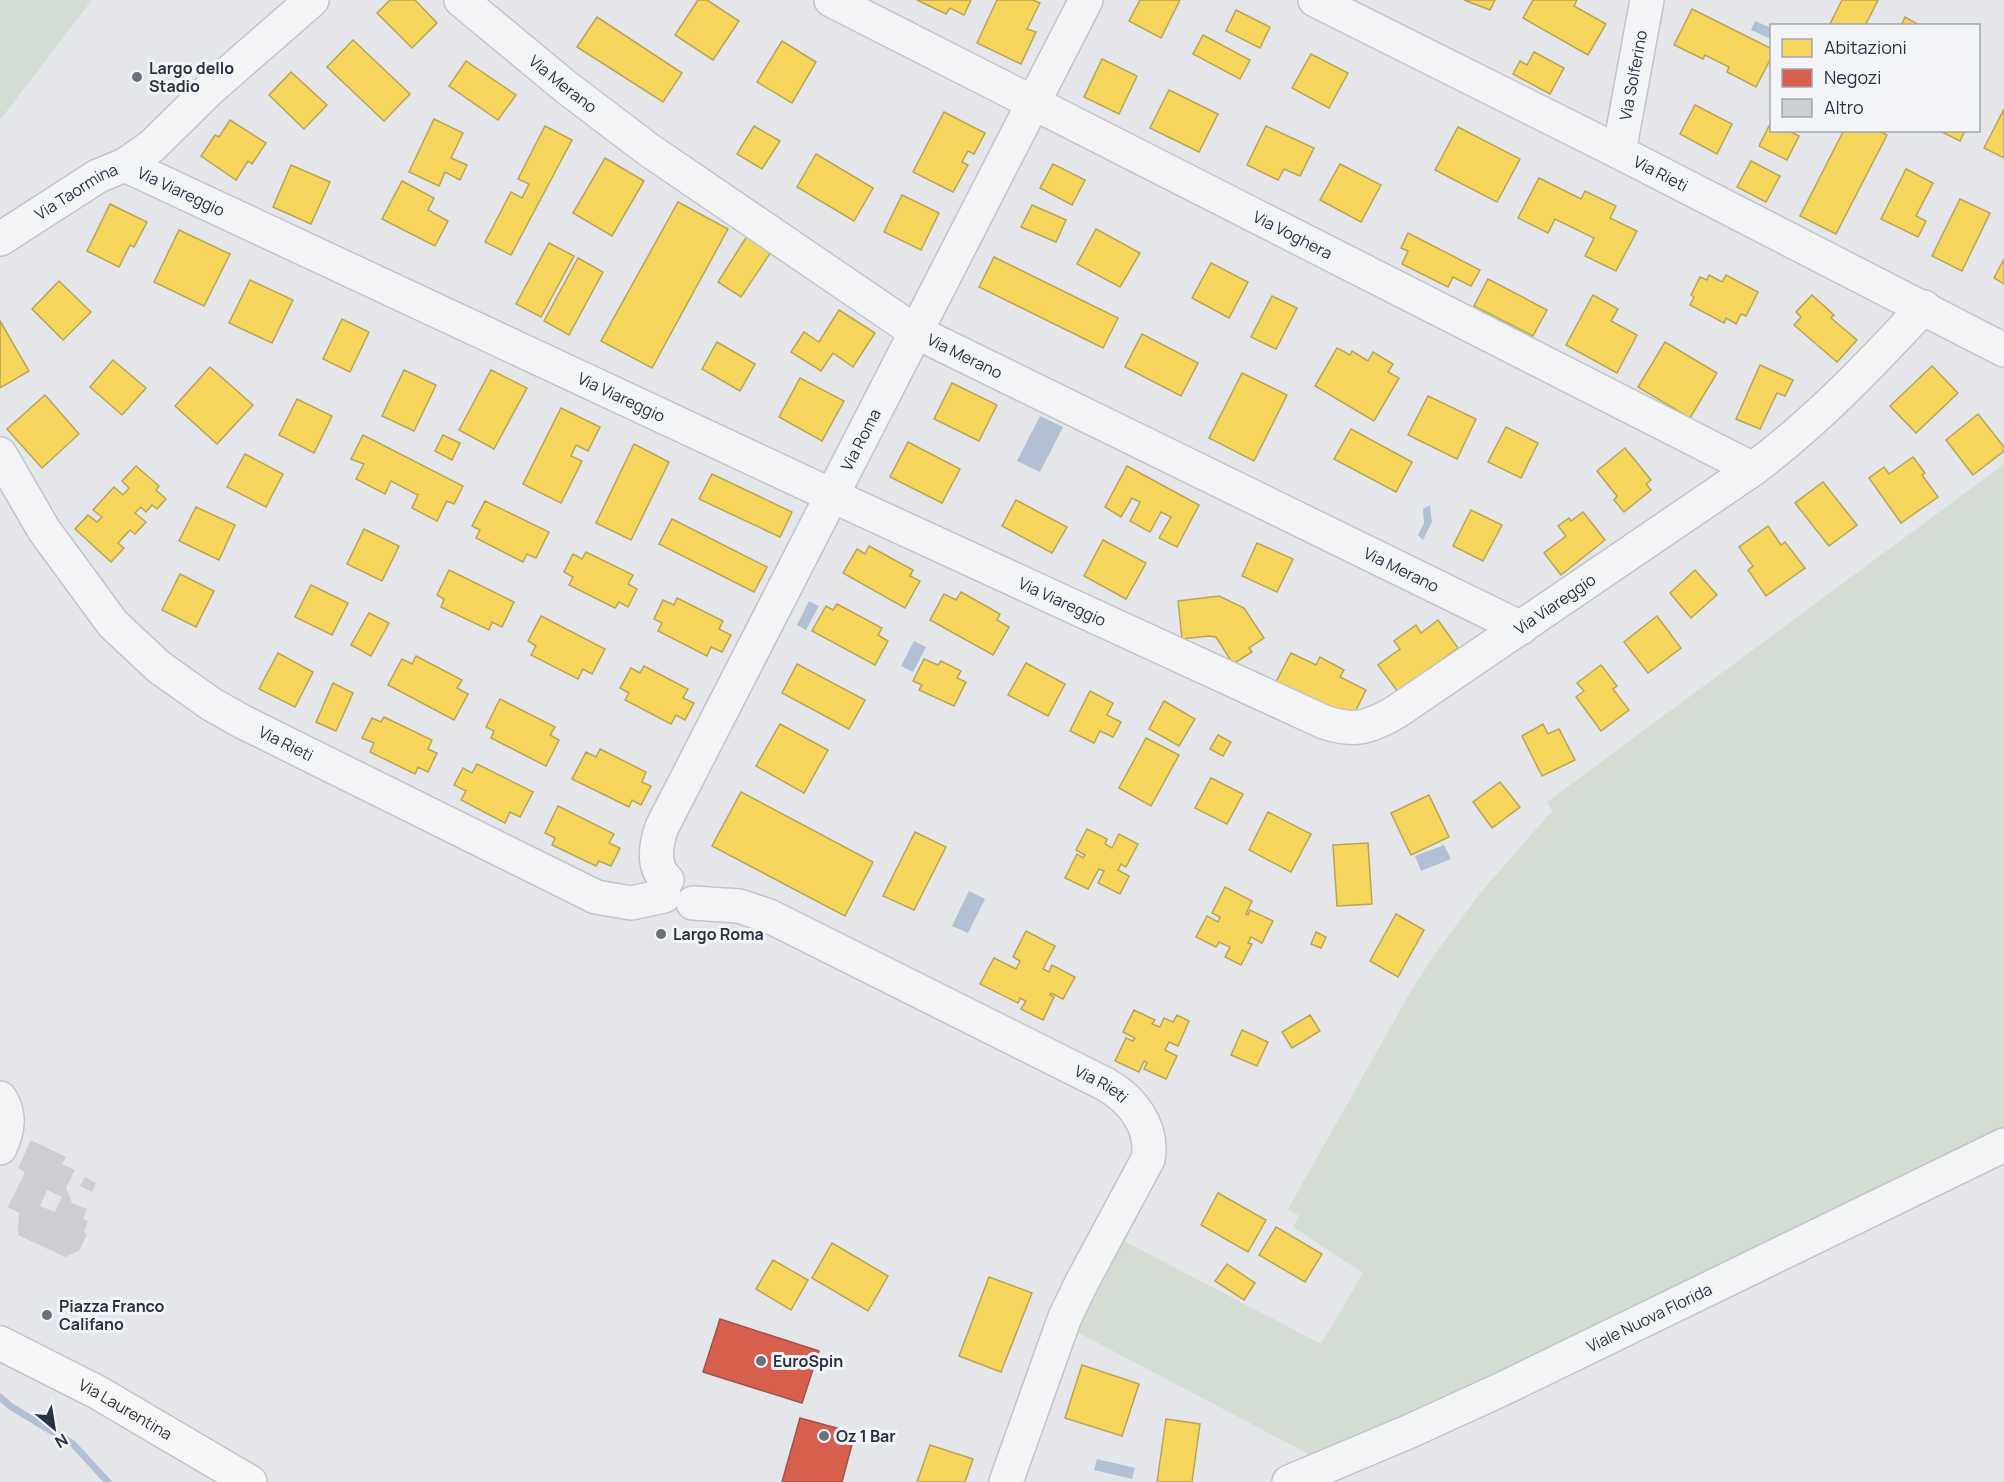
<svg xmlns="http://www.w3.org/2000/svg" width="2004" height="1482" font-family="Manrope,sans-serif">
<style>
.green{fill:#d4ddd4}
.water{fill:#b2c0d4}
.homes{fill:#f6d55c;stroke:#b9a454;stroke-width:1.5}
.shops{fill:#d6604d;stroke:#a2524a;stroke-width:1.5}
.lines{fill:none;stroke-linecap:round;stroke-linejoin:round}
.stream{stroke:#b2c0d4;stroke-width:7}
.building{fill:#ccced1;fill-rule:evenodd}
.minor-casing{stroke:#c2c4c7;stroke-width:36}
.major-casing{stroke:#c0c3c7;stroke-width:36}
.minor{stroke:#f3f4f6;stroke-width:33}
.major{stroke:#f7f7f7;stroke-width:33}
.poi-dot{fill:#6b707d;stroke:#f2f4f8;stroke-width:2}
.labels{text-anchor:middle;stroke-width:6;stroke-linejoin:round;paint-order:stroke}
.poi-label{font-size:16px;font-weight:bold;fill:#2a3143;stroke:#f2f4f8;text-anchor:start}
.street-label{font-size:16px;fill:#2a3143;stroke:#f2f4f8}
</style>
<rect width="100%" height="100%" fill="#e4e6e9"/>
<g class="green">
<path d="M0,0h92l-92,120z"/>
<path d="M2004,464v668l-247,123 -441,203 -239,-126 47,-91 197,103 42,-71 -70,-46 6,-11 -11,-7 123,-218 23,-36 47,-63 71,-81 -5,-9z"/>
</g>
<g class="water">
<path d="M1755,21l16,7v11l-20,-9z"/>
<path d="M1040,416l23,11 -23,45 -23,-11z"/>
<path d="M1430,505l2,17 -9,18 -5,-5 6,-12 -1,-14z"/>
<path d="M809,601l10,5 -13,24 -9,-5z"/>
<path d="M914,641l12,6 -13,25 -12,-6z"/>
<path d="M1444,845l7,14 -30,12 -6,-15z"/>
<path d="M969,891l16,8 -17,34 -16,-7z"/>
<path d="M1097,1459l38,9 -3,11 -38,-9z"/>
</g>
<g class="homes">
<path d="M390,0h25l22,23 -25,25 -35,-35z"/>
<path d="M698,0h9l32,21 -26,39 -38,-25z"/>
<path d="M917,0h54l-7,15 -14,-7 -4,6z"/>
<path d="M997,0h36l7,3 -13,26 9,3 -15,32 -44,-21z"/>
<path d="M1140,0h40l-19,38 -32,-17z"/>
<path d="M1464,0h31l-5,10z"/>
<path d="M1533,0h44l-3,6 32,18 -18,31 -65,-37z"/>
<path d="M1842,0h36l-13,26h-36z"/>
<path d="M1692,9l80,40v7l-16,31 -29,-15 2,-5 -24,-12 -2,4 -29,-14z"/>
<path d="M1236,10l34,17 -10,21 -34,-17z"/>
<path d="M597,17l85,56 -19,29 -86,-55z"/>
<path d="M1905,17l16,9h-20z"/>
<path d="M1203,35l47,25 -10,19 -47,-25z"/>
<path d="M353,40l57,54 -26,27 -57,-54z"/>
<path d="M782,41l34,21 -24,41 -35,-21z"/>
<path d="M1534,52l30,16 -14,26 -37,-20 7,-13 7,4z"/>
<path d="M1311,54l37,19 -19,35 -37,-20z"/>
<path d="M1102,59l35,17 -18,38 -35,-17z"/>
<path d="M466,61l50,34 -18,25 -49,-34z"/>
<path d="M291,72l36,33 -23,24 -35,-34z"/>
<path d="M1169,90l49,24 -19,38 -49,-24z"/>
<path d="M1695,105l37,19 -15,30 -37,-20z"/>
<path d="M2004,109v49l-20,-10z"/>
<path d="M944,112l41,21 -11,21 -6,-3 -6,11 6,3 -15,27 -40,-20z"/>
<path d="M434,119l29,14 -12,25 16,7 -7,15 -15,-8 -6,14 -30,-14z"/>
<path d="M230,120l36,23 -14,21 -4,-3 -12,19 -35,-24 14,-21 4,2z"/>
<path d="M1771,122l1,8h15l12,6 -12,24 -28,-14z"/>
<path d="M545,126l27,14 -61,115 -26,-13 26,-50 11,6 7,-14 -11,-5z"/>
<path d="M754,126l26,15 -18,28 -25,-15z"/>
<path d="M1266,126l48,22 -14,28 -16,-7 -6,11 -31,-15z"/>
<path d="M1458,127l62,32 -23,43 -62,-32z"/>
<path d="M1844,130h34l9,5 -51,99 -36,-18z"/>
<path d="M1938,130h27l-5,11z"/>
<path d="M816,154l57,34 -19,33 -57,-34z"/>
<path d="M605,158l39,23 -32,55 -39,-23z"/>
<path d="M1751,161l29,15 -14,26 -29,-15z"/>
<path d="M1053,164l32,16 -13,25 -32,-17z"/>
<path d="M1340,164l41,21 -20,37 -41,-22z"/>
<path d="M291,165l39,17 -19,42 -38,-17z"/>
<path d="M1906,169l27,14 -17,33 10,5 -8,16 -37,-18z"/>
<path d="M1539,178l42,21 4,-8 31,15 -6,12 27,13 -21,40 -31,-15 9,-18 -39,-19 -7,14 -30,-15z"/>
<path d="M402,181l32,17 -6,12 20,11 -13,25 -53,-27z"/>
<path d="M902,195l37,18 -18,37 -37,-18z"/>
<path d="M1960,199l30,14 -28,58 -30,-15z"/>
<path d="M678,202l50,27 -76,139 -51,-27z"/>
<path d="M110,204l37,18 -13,25 -4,-2 -11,22 -32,-16z"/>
<path d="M1032,205l34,15 -10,22 -35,-15z"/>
<path d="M1096,229l44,24 -20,34 -43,-23z"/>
<path d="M179,230l51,24 -26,52 -50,-24z"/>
<path d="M1408,233l72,37 -9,16 -18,-9 -5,10 -46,-23 6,-13 -7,-3z"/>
<path d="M747,236l24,16 -30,45 -23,-15z"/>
<path d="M549,243l25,13 -33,61 -25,-13z"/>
<path d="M994,257l124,61 -15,30 -124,-61z"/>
<path d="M578,258l25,14 -34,63 -25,-14z"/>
<path d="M2004,259v25l-10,-6z"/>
<path d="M1211,263l37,19 -19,36 -37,-20z"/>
<path d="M1709,275l13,7 4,-7 32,17 -12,24 -5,-2 -5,10 -10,-6 -2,5 -34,-18 4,-8 -3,-2 9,-18 7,3z"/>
<path d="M1488,279l59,31 -14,26 -59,-30z"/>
<path d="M250,280l43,20 -21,43 -43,-20z"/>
<path d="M59,281l32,31 -28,28 -31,-31z"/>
<path d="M1593,295l25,14 -7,12 26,14 -20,38 -51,-28z"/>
<path d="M1812,295l22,20 -3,3 26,22 -20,22 -43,-37 7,-8 -5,-5z"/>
<path d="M1272,296l25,12 -21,41 -25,-12z"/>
<path d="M839,310l36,23 -22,34 -20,-14 -12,18 -30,-19 13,-20 15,10z"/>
<path d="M342,319l27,13 -19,40 -27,-13z"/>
<path d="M0,321l29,50 -29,17z"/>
<path d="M1142,334l56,29 -17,33 -56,-29z"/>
<path d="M717,342l38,22 -15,27 -38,-22z"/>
<path d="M1665,342l52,31 -27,45 -52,-31z"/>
<path d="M1337,348l13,7 2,-4 16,10 5,-9 20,12 -5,8 11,6 -25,43 -59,-35z"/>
<path d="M113,360l33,28 -24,27 -32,-28z"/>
<path d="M1760,365l33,15 -8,16 -8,-3 -17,36 -24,-10z"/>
<path d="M1932,366l26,27 -42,40 -26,-27z"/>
<path d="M210,367l43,38 -36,39 -42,-38z"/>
<path d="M404,370l32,15 -22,46 -32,-15z"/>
<path d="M491,370l36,18 -33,61 -35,-19z"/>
<path d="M1242,373l45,22 -33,66 -45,-23z"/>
<path d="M800,378l44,23 -22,40 -43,-24z"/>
<path d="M952,383l45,22 -18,36 -45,-22z"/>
<path d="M45,395l34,39 -37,34 -35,-39z"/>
<path d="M1428,396l48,23 -19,40 -49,-24z"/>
<path d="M297,399l35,17 -18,37 -35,-18z"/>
<path d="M561,408l39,19 -12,24 -12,-6 -5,11 11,5 -21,42 -38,-19z"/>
<path d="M1978,414l26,33v4l-31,24 -27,-35z"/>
<path d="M1506,427l32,16 -17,35 -33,-16z"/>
<path d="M1351,429l61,33 -16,30 -62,-33z"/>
<path d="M363,435l100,51 -9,18 -7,-3 -10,20 -25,-13 6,-13 -27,-14 -6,13 -29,-15 8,-15 -13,-5z"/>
<path d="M443,435l17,8 -8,17 -17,-9z"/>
<path d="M908,442l52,27 -18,34 -52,-26z"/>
<path d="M634,444l35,18 -38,78 -35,-17z"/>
<path d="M1625,448l26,32 -5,4 5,6 -27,22 -10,-12 3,-4 -20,-25z"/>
<path d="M245,454l38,20 -17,33 -39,-20z"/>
<path d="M1913,457l12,16 -3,2 16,22 -37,26 -32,-45 15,-11 5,7z"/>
<path d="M136,466l23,20 -3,4 10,9 -9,10 -5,-4 -6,7 -5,-5 -6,6 11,9 -11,12 -5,-4 -12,13 6,5 -13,14 -36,-33 13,-14 9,7 5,-5 -9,-7 21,-23 9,8 6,-7 -7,-7z"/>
<path d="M1127,466l72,39 -22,42 -18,-9 12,-21 -10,-5 -11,20 -20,-11 10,-19 -8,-4 -11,19 -16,-10z"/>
<path d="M712,474l80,38 -12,25 -81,-38z"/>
<path d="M1823,482l34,43 -28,21 -34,-43z"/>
<path d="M1016,500l51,27 -15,26 -50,-27z"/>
<path d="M485,501l64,31 -13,26 -9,-4 -4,8 -47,-24 4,-8 -8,-4z"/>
<path d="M196,507l39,18 -16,35 -40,-19z"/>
<path d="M1471,510l31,15 -19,36 -30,-15z"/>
<path d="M1583,512l22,28 -44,35 -17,-22 22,-17 -8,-10 11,-8 2,3z"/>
<path d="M672,519l95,48 -13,25 -95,-48z"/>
<path d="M1768,526l13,19 4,-3 20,26 -39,28 -18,-26 5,-4 -14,-19z"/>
<path d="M364,529l35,17 -17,35 -35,-17z"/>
<path d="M1103,540l43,23 -20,36 -42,-23z"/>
<path d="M1257,543l36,16 -16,33 -35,-16z"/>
<path d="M869,546l44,24 -3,6 10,5 -15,27 -62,-35 14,-24 8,5z"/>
<path d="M586,552l47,23 -5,9 9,5 -9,18 -9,-5 -4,6 -46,-23 4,-8 -9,-5 9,-18 9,5z"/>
<path d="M449,570l65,32 -12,25 -10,-5 -3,8 -48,-23 3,-8 -7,-4z"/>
<path d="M1695,570l22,25 -26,23 -21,-25z"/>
<path d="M180,574l34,17 -18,36 -34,-17z"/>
<path d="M311,585l37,18 -16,32 -37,-18z"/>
<path d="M961,592l39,22 -3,6 12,7 -16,28 -63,-35 14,-26 12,6z"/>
<path d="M1219,596l25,12 20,30 -15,10 3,4 -19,12 -17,-27 -7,-1 -27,3 -4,-38z"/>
<path d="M677,598l46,23 -4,8 12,6 -9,17 -11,-5 -4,9 -49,-25 4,-8 -8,-4 9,-19 11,5z"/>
<path d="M837,604l45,24 -4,7 10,6 -13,24 -63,-34 14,-25 7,4z"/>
<path d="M369,613l20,10 -18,33 -20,-11z"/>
<path d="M541,616l64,33 -13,25 -9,-5 -5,10 -47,-24 5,-9 -8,-5z"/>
<path d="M1657,616l24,32 -33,25 -24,-31z"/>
<path d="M1438,620l20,28 -60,44 -20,-27 22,-16 -6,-8 22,-16 5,8z"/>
<path d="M278,653l35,19 -18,35 -36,-18z"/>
<path d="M1291,653l25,12 4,-8 24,13 -4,7 26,13 -15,30 -75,-38z"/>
<path d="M416,656l46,24 -5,8 11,6 -14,26 -66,-35 14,-26 10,5z"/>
<path d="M924,659l14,6 3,-4 20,10 -4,7 9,4 -12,24 -35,-16 3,-5 -9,-4z"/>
<path d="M1026,663l39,21 -17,32 -40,-21z"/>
<path d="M797,664l68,36 -16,29 -67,-36z"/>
<path d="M1601,665l16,21 -4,3 16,21 -28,21 -25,-34 8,-6 -7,-8z"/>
<path d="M644,666l44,23 -5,9 11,5 -9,17 -9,-5 -5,9 -46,-24 4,-7 -9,-5 11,-20 9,5z"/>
<path d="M333,683l20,10 -17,38 -20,-9z"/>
<path d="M1090,691l23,12 -6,12 14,7 -8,15 -13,-6 -6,12 -24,-12z"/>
<path d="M500,699l55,28 -5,8 9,5 -13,26 -55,-28 3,-7 -8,-4z"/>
<path d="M1164,701l31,18 -16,27 -30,-17z"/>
<path d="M384,717l48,23 -4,9 9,4 -9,19 -10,-5 -3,7 -45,-22 4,-9 -12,-5 10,-20 9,4z"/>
<path d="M780,724l48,26 -24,43 -48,-27z"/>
<path d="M1543,724l5,10 11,-5 16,31 -33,16 -20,-40z"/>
<path d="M1218,735l13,7 -8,14 -13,-7z"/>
<path d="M1146,738l33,17 -28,51 -32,-18z"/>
<path d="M600,749l46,23 -4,10 9,4 -10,19 -9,-5 -3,7 -57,-28 14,-27 10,5z"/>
<path d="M477,764l56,28 -13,25 -10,-5 -5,11 -44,-23 5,-9 -12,-6 9,-17 9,5z"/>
<path d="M1211,778l32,16 -16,30 -32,-16z"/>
<path d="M1500,782l20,25 -28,21 -19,-26z"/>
<path d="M741,792l132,70 -28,54 -133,-70z"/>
<path d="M1429,795l20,42 -38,18 -20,-42z"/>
<path d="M558,806l56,28 -5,9 11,5 -9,18 -12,-5 -3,5 -44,-21 3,-7 -10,-5z"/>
<path d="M1268,812l43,22 -20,38 -42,-22z"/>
<path d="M1087,829l20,10 -2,5 7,4 7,-14 19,10 -12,23 -5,-3 -3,6 11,6 -9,18 -22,-11 6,-12 -5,-2 -11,20 -23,-11 12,-24 6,4 2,-3 -9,-5z"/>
<path d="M915,832l31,15 -32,63 -31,-14z"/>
<path d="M1368,843l4,61 -35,2 -4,-61z"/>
<path d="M1225,887l27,14 -6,13 2,1 2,-5 23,11 -11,22 -11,-6 -3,6 4,1 -11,21 -16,-8 5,-10 -11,-5 -3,5 -20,-10 11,-21 11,6 2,-5 -8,-4z"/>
<path d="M1396,914l28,16 -26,47 -28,-16z"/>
<path d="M1026,931l29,15 -12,23 6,3 3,-7 23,12 -12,22 -12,-6 -1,2 4,2 -11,23 -22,-11 5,-8 -6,-3 -2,5 -38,-19 14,-26 22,11 4,-8 -7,-4z"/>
<path d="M1316,932l10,5 -5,11 -10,-4z"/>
<path d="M1134,1010l21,10 -3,4 8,3 4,-9 9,4 4,-7 12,6 -11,25 -9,-4 -4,8 12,6 -11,23 -22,-10 3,-6 -3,-2 -5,11 -24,-11 11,-23 7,3 2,-3 -12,-6z"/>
<path d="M1310,1015l10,16 -28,17 -10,-16z"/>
<path d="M1242,1030l26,12 -11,24 -26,-11z"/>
<path d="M1218,1193l48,27 -18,32 -47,-27z"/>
<path d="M1276,1227l46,27 -17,28 -46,-27z"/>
<path d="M832,1243l56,33 -20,35 -56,-33z"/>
<path d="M773,1260l35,20 -17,30 -35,-21z"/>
<path d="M1227,1264l28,19 -11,17 -29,-19z"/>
<path d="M989,1277l43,16 -31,79 -42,-16z"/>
<path d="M1082,1365l57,19 -17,52 -57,-18z"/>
<path d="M1166,1419l34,5 -8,58h-35z"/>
<path d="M930,1445l43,14 -8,23h-48z"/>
</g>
<g class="shops">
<path d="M720,1319l99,32 -17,52 -99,-31z"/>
<path d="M800,1418l55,15 -13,49h-60z"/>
</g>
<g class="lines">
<path class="stream" d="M0,1397l10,9 63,38 35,38"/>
</g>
<g class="building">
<path d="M31,1140l35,17 -4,7 13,6 -9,17 6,16 15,6 -4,10 5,2 -4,11 3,2 -8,17 -14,6 -47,-22 1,-22 -11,-6 17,-35 -7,-4zM47,1190l15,7 -7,15 -15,-6z"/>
<path d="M85,1177l11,6 -4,9 -12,-6z"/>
</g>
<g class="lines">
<g class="minor-casing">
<g id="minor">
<path id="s1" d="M461,0l105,87 83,63 267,182 605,296"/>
<path id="s2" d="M831,0l922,469"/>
<path id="s3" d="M1315,0l304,152 385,198"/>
<path id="s4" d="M1619,152l28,-152"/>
<path id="s5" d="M125,165l708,331 491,226c30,10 45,6 72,-10l357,-243c64,-48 117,-104 171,-162"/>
<path id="s6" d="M0,239l98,-63 27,-11 27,-19 58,-57 102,-89"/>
<path id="s7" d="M0,454l44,76 69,94 46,43 52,37 32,18 353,175 35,6 33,-7"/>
<path id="s8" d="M667,880c-16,-14 -11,-36 -5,-53l424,-827"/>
<path id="s9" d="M693,903l46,3 30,10 336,168c27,15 49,43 43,75l-66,123 -17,35 -59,165"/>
<path d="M0,1098c11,17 8,32 0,50"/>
<path id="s10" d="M1289,1482l119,-50 92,-42 504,-245"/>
</g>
</g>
<g class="major-casing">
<g id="major">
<path id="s11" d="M0,1343l97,49 153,90"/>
</g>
</g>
<use href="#minor" class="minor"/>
<use href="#major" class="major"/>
</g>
<g class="poi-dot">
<circle cx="137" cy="77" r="6"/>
<circle cx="661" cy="934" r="6"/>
<circle cx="47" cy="1315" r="6"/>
<circle cx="761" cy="1361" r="6"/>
<circle cx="824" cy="1436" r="6"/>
</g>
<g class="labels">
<g class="poi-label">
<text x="149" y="74">Largo dello<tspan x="149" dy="18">Stadio</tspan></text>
<text x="673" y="940">Largo Roma</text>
<text x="59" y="1312">Piazza Franco<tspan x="59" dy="18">Califano</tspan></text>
<text x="773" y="1367">EuroSpin</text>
<text x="836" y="1442">Oz 1 Bar</text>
</g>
<g class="street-label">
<text dy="6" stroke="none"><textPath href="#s4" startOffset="78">Via Solferino</textPath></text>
<text dy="6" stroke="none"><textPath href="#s1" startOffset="132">Via Merano</textPath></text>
<text dy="6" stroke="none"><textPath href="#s3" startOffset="387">Via Rieti</textPath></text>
<text dy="6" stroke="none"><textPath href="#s5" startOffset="62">Via Viareggio</textPath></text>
<text dy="6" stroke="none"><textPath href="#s6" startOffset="90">Via Taormina</textPath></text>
<text dy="6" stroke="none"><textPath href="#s2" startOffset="518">Via Voghera</textPath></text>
<text dy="6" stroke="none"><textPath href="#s1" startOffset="618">Via Merano</textPath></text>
<text dy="6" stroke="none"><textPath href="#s5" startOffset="548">Via Viareggio</textPath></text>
<text dy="6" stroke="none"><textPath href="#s8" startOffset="492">Via Roma</textPath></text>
<text dy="6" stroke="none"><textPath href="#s1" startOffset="1104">Via Merano</textPath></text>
<text dy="6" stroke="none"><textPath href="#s5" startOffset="1034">Via Viareggio</textPath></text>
<text dy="6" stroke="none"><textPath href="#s5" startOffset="1590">Via Viareggio</textPath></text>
<text dy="6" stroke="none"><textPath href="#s7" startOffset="416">Via Rieti</textPath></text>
<text dy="6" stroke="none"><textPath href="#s9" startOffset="450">Via Rieti</textPath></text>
<text dy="6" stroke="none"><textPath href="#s10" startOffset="396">Viale Nuova Florida</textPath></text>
<text dy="6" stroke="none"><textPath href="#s11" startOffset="142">Via Laurentina</textPath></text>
</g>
</g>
<rect x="1770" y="24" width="210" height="108" fill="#f2f4f8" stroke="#a2a6b0" stroke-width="1.5"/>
<rect x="1782" y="39" width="30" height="18" fill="#f6d55c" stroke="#a2a6b0" stroke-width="1.5"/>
<text x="1824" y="54" font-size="18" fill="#2a3143">Abitazioni</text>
<rect x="1782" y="69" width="30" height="18" fill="#d6604d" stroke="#a2a6b0" stroke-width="1.5"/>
<text x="1824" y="84" font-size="18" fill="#2a3143">Negozi</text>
<rect x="1782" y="99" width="30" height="18" fill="#ccced1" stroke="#a2a6b0" stroke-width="1.5"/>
<text x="1824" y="114" font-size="18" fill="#2a3143">Altro</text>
<g transform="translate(54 1428) rotate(150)" stroke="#f2f4f8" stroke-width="4.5" paint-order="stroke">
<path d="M0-4.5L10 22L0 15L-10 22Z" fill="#2a3143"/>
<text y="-9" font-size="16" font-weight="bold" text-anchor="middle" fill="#2a3143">N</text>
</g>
</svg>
